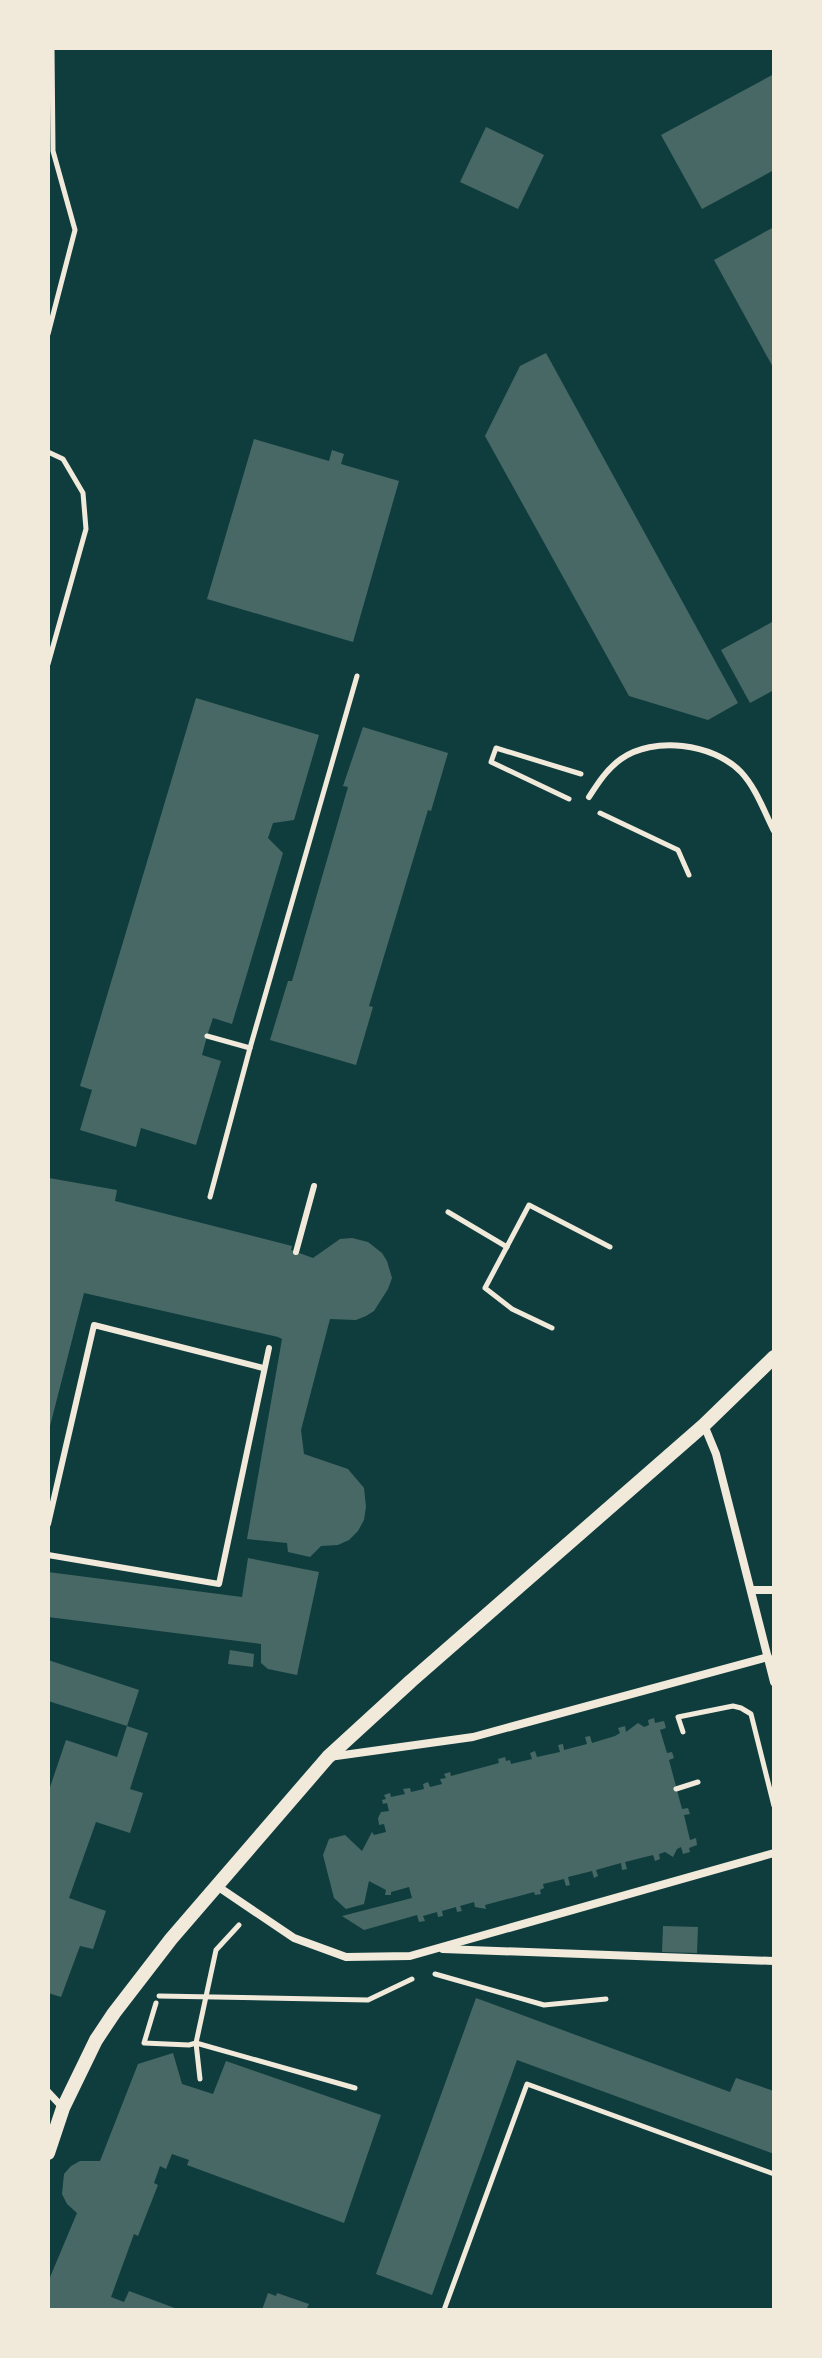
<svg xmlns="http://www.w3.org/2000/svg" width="822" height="2358" font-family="Rubik,sans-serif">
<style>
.building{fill:#486865}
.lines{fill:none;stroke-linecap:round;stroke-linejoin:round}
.path{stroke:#f1e9da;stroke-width:5}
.service{stroke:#f1e9da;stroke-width:6}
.pedestrian{stroke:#f1e9da;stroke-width:7}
.minor{stroke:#f1e9da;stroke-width:8}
.tertiary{stroke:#f1e9da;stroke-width:14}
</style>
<rect width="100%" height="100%" fill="#0f3d3e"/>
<g class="building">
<path d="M774,74v96l-72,39 -41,-74z"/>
<path d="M486,127l58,28 -26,54 -58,-27z"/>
<path d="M774,227v142l-60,-109z"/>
<path d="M546,353l192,350 -30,17 -79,-24 -144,-260 35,-70z"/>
<path d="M254,439l75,22 3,-11 12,4 -3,10 58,17 -46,161 -146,-43z"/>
<path d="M774,621v69l-24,13 -29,-53z"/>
<path d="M196,698l123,37 -25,85 -21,3 -5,15 15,15 -51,171 -19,-6 -6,18 -5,19 19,6 -25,84 -55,-17 -5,19 -56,-17 12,-40 -12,-4z"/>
<path d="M363,727l85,26 -17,58 -3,-1 -59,196 4,1 -17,58 -86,-25 18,-59h4l56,-194 -5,-1z"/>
<path d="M49,1178l68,12 -2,11 177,45 -1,4 22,8 27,-19 12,-1 16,4 14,11 5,8 5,17 -4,11 -14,22 -8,5 -10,4 -26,-1 -29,111 3,24 44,15 16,19 2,19 -2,13 -6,11 -9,9 -11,5 -17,1 -11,11 -22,-5 -1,-9 -40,-4 35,-200 -4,-2 -194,-44 -36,141z"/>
<path d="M248,1558l71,14 -22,103 -29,-6 -7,-6v-19l-213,-27v-45l194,25z"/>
<path d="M230,1650l24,4 -1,13 -25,-3z"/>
<path d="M48,1660l91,30 -12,36 -79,-25z"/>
<path d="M654,1718l1,5 9,-2 2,7 -6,2 7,23 5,-1 2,6 -5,2 13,49 6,-1 2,6 -6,1 6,25 6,-2 1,7 -8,3 1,4 -7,2 -2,-7 -4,2 -4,8 -8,-5 -6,2 1,5 -5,2 -2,-6 -28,7 2,7 -5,1 -1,-7 -25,7 2,6 -4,2 -2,-7 -24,6 2,8 -4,1 -2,-7 -21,5 1,4 -4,2 1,4 -6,1 -1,-3 -49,13 1,4 -11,-2 -1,-5 -14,4 2,5 -5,1 -1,-5 -14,4 1,5 -5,1 -1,-5 -14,4 2,5 -6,1 -2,-7 -53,15 -22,-14 70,-18 -3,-11 -18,5v3h-6l1,-5 -17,-9 -5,23 -18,5 -12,-11 -11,-43 6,-16 16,-4 17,16 10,-19 2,3 12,-3 -2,-8 -5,1 -1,-7 3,-6 8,-1 -2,-8 -4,1 -1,-4 4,-1 -2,-4 6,-2 1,4 14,-3 -2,-5 7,-1 1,4 13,-3 -1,-5 5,-2 2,5 12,-3 -2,-5 6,-1 -2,-4 6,-2 1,4 48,-13 -1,-4 7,-2 1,4 4,-1 1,4 21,-5 -2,-6 5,-2 2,6 23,-5 -2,-7 5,-1 1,6 23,-6 -2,-7 5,-1 2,7 23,-7 5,-3 -2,-5 7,-2 1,6 12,-9 6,4 5,-2 -1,-5z"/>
<path d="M127,1726l21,7 -18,56 13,4 -13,40 -34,-11 -27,76 37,13 -13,38 -13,-3 -19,51 -13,-4v-200l18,-53 51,17z"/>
<path d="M663,1926l35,1 -1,26 -35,-1z"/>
<path d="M476,1998l254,94 6,-14 38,13v63l-257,-94 -85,235 -56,-21z"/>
<path d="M173,2053l9,31 31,10 13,-33 155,54 -37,108 -157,-58 2,-5 -17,-6 -6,15 -6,-3 -6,17 4,2 -20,51 -4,-2 -23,63 13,5 5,-11 51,19h-132v-28l29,-69 -10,-9 -5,-10 2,-20 7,-8 9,-5h20l38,-97z"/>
<path d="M268,2293l8,3 1,-3 32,11 -3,6h-44z"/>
</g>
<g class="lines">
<g class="path">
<path d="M48,334l27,-104 -22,-79 -1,-103"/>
<path d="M48,452l15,7 20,34 3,36 -38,135"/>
<path d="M569,799l-78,-37 5,-14 85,26"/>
<path d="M600,813l78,37 11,25"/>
<path d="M207,1036l43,12"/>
<path d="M210,1197l40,-149 107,-372"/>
<path d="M448,1212l59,35"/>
<path d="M552,1328l-40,-19 -27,-21 44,-83 81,42"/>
<path d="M683,1732l-5,-15 55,-11 8,2 10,6 23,92"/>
<path d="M676,1789l22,-7"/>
<path d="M435,1974l109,31 62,-6"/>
<path d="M159,1996l209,4 44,-21"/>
<path d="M156,2003l-12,40 45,2 7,-2 159,45"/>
<path d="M200,2079l-4,-36 20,-93 23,-25"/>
<path d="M444,2310l83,-226 247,90"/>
</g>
<g class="service">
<path d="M589,797c9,-14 18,-28 32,-38 32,-23 92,-16 120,13 15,16 23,39 33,59"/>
<path d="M296,1252l18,-66"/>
<path d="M48,1524l46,-199 169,43"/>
<path d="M48,1555l171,29 50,-236"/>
</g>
<path class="pedestrian" d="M48,2092l15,16"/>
<g class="minor">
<path d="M704,1425l12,29 58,228"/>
<path d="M752,1590h22"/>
<path d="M329,1757l144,-20 295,-80"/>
<path d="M217,1886l77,52 52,19 64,-1 364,-103"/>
<path d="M443,1949l331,12"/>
</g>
<path class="tertiary" d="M48,2153l15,-45 33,-68 18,-27 57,-74 157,-182 83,-76 293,-256 70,-68"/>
</g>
<rect width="822" height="2358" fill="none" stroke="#f1e9da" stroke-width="100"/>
</svg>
